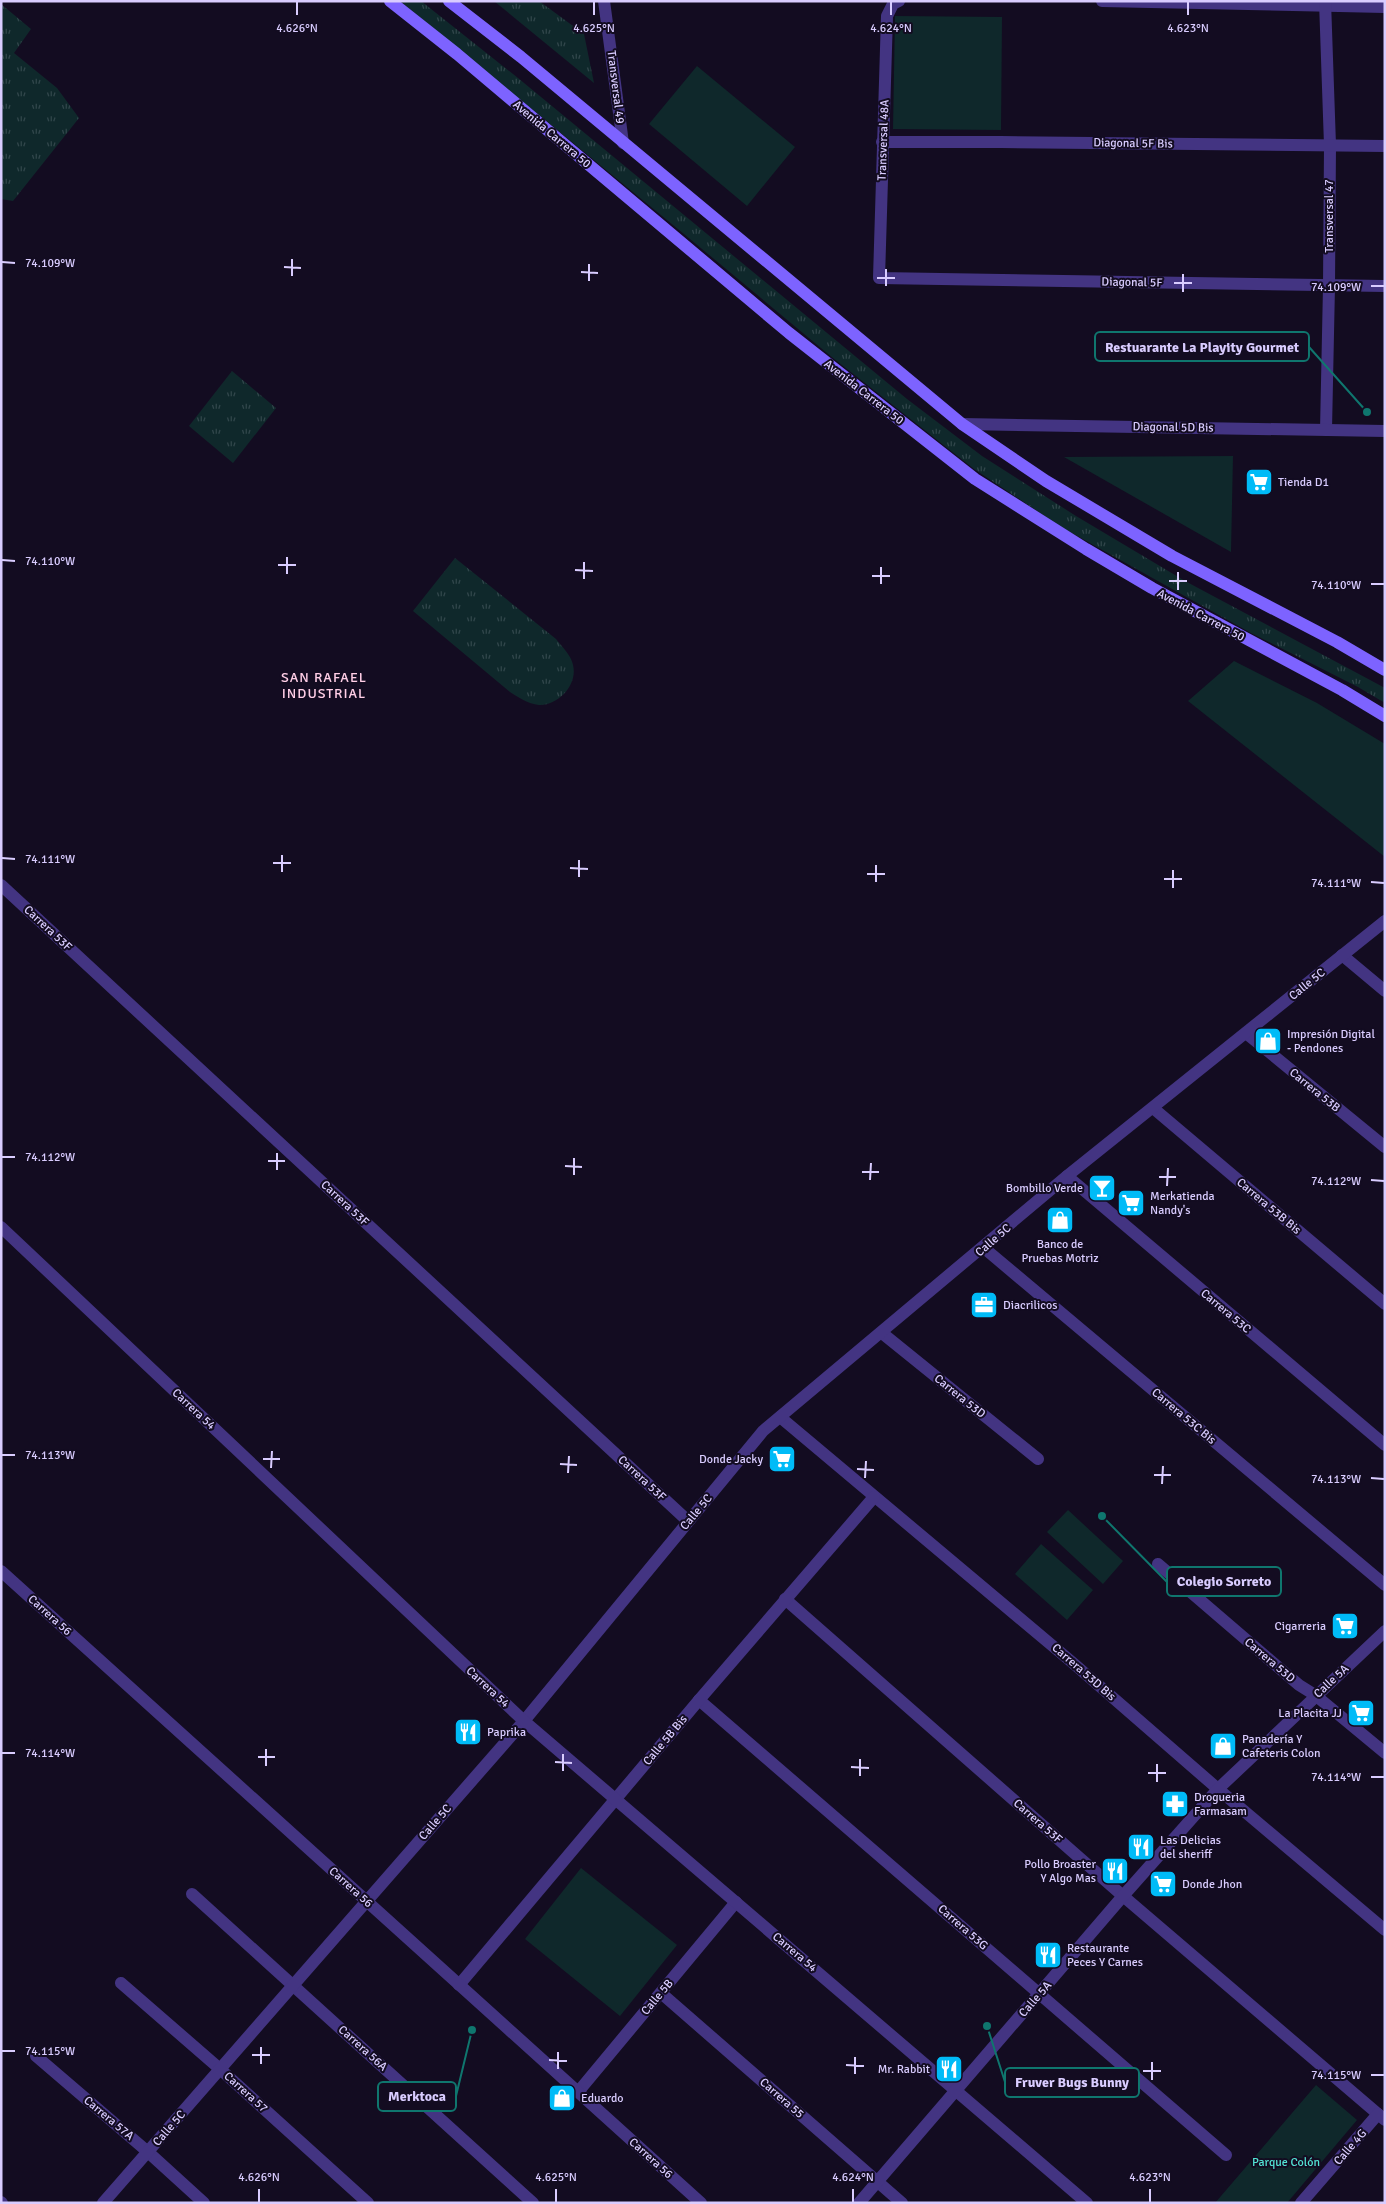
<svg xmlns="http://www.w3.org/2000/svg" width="1386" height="2204" font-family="Signika,sans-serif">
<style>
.grass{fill:url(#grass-tufts)}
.green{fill:#0f282b}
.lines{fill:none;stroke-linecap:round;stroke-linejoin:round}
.minor{stroke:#433482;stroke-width:12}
.tertiary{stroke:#433482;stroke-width:12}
.secondary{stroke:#7d63ff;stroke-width:12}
.ticks{fill:none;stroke:#d9ccff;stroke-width:2}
.labels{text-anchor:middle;stroke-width:4;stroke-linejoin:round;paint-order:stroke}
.street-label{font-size:12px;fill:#d9ccff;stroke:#130c21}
.poi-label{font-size:12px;fill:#d9ccff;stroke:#130c21;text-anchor:start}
.park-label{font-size:12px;fill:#53e4d5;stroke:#130c21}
.neighbourhood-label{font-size:14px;letter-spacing:1px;fill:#ffcee6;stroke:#130c21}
.ticks-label{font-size:12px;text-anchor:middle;fill:#d9ccff;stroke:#130c21;stroke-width:4;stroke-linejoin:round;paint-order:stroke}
.leader{fill:none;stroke:#0f766e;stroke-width:2}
.callout-dot{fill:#0f766e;stroke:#130c21;stroke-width:2}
.callout{fill:#130c21;stroke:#0f766e;stroke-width:2}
.callout-label{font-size:14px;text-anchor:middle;font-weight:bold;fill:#d9ccff}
</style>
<defs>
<pattern id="grass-tufts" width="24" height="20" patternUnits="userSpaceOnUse" patternTransform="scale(1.25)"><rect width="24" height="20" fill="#0f282b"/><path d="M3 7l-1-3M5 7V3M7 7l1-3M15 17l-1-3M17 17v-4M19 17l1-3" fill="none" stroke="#31464b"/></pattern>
</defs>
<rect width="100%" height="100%" fill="#130c21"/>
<g class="grass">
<path d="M400,1h21l97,77 389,321 75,57 94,60 109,65 200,107v15l-27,-16 -107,-54 -188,-105 -89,-59 -141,-111 -149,-124z"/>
<path d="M494,1h45l45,33 10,49z"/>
<path d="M1,4l30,25 -17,24 43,35 22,30 -66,83 -12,-2z"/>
<path d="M232,371l44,37 -43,55 -44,-37z"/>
<path d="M455,558l101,81c6,8 15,16 17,26 5,20 -15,41 -34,40 -11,-1 -21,-8 -29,-13l-97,-81z"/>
</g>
<g class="green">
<path d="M895,16l107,1 -1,113 -108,-1z"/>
<path d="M697,66l98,81 -48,59 -98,-82z"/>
<path d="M1233,456l-2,96 -167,-95z"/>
<path d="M1234,661l83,42 68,41v113l-197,-156z"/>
<path d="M1068,1510l55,51 -20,23 -56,-52z"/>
<path d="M1041,1544l52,46 -26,30 -52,-46z"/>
<path d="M581,1868l96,77 -57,71 -95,-77z"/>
<path d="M1316,2085l41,35 -70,83h-72z"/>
</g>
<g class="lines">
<g class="minor">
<path d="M899,1l-6,3 -6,12 -8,262 506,8"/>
<path d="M1102,1l283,6"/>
<path d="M1325,1l5,144 -1,141 -3,144"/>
<path d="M882,142h119l384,4"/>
<path d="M962,424l423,7"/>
<path d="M1,885l687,636"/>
<path d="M1342,955l43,36"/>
<path d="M1246,1033l139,114"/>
<path d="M1153,1108l232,196"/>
<path d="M1067,1176l318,269"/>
<path d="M984,1248l401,337"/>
<path d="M882,1333l156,126"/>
<path d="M780,1417l293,246 145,126 167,141"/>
<path d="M1158,1564l141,121 16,10 70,58"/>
<path d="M785,1599l338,297 262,224"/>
<path d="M699,1700l527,455"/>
<path d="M192,1894l341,309"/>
<path d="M121,1983l99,86 148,134"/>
<path d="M459,1985l240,-285 175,-203"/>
<path d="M661,1993l241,210"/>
<path d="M36,2056l112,96 56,51"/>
<path d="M578,2092l158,-190"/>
<path d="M1,2202l1,1"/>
<path d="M103,2203l421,-482 239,-290 304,-255 318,-255"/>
<path d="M1301,2203l77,-89"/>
</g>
<g class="tertiary">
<path d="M604,1l19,142"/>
<path d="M1,1227l523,494 563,482"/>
<path d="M1,1571l700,632"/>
<path d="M859,2203l264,-307 95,-107 167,-158"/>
</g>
<g class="secondary">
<path d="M390,1l67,53 332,279 186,146 111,70 66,39 190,102 43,26"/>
<path d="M449,1l72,56 441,367 84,57 126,75 165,86 48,28"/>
</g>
</g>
<path class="ticks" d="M297,15v-13M594,15v-13M891,15v-13M1188,15v-13M2,262l13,1M284,267l17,1M581,272l17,1M292,276v-17M877,278h18M589,281v-17M1174,283h18M886,286v-17M1371,286h13M1183,292v-18M2,560l13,1M278,565h18M575,570l18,1M287,574v-17M872,576h18M584,579v-17M1169,581h18M881,584v-17M1371,584h13M1178,590v-18M2,858l13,1M273,863h18M570,868l18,1M282,872v-17M867,874h18M579,877v-17M1164,879h18M876,882v-17M1371,882l13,1M1173,888v-18M2,1157h13M268,1161h17M565,1166l17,1M277,1170v-17M862,1172h17M574,1175v-17M1159,1177h17M870,1180l1,-17M1371,1180l13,1M1167,1186l1,-18M2,1455h13M263,1459h17M560,1464l17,1M271,1468l1,-17M857,1469l17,1M568,1473l1,-17M1154,1475h17M865,1478l1,-17M1371,1478l13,1M1162,1484l1,-18M2,1753h13M258,1757h17M555,1762l17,1M266,1766v-17M851,1767l18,1M563,1771v-17M1148,1773h18M860,1776v-17M1371,1777h13M1157,1782v-18M2,2051h13M252,2055h18M549,2060l18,1M261,2064v-17M846,2065l18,1M558,2069v-17M1143,2071h18M855,2074v-17M1371,2075h13M1152,2080v-18M259,2202v-13M556,2202v-13M853,2202v-13M1150,2202v-13"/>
<defs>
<g id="supermarket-square" transform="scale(1.4375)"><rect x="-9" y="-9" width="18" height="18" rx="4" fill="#00bbf7" stroke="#130c21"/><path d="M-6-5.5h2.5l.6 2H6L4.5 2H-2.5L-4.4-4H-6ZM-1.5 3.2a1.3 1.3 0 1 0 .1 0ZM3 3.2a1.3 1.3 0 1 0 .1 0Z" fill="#fff"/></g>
<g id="shop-square" transform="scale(1.4375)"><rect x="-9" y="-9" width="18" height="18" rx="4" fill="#00bbf7" stroke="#130c21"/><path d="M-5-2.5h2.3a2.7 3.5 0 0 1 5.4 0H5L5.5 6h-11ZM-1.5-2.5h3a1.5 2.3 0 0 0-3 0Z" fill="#fff"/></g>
<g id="bar-square" transform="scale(1.4375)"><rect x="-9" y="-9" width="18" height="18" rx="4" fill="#00bbf7" stroke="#130c21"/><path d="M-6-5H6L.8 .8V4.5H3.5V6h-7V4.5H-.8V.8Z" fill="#fff"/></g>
<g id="office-square" transform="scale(1.4375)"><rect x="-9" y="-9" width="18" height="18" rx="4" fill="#00bbf7" stroke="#130c21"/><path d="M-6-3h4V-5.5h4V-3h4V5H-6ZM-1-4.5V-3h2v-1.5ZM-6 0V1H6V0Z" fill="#fff"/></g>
<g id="restaurant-square" transform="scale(1.4375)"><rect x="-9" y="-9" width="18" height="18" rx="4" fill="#00bbf7" stroke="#130c21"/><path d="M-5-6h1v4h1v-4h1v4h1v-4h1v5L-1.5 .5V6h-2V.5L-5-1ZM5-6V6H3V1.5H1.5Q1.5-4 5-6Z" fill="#fff"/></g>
<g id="pharmacy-square" transform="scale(1.4375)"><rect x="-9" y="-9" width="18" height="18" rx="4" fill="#00bbf7" stroke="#130c21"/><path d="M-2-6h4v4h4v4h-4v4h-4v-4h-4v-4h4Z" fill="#fff"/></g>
</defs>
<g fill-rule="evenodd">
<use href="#supermarket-square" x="1259" y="482"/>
<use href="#shop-square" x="1268" y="1041"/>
<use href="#bar-square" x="1102" y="1188"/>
<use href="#supermarket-square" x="1131" y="1203"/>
<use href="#shop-square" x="1060" y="1220"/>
<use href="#office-square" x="984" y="1305"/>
<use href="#supermarket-square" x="782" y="1459"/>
<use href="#supermarket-square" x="1345" y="1626"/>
<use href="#supermarket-square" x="1361" y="1713"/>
<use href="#restaurant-square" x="468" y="1732"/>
<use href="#shop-square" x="1223" y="1746"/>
<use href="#pharmacy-square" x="1175" y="1804"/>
<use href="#restaurant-square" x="1141" y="1847"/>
<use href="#restaurant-square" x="1115" y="1871"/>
<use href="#supermarket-square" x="1163" y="1884"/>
<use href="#restaurant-square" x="1048" y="1955"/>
<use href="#restaurant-square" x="949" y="2069"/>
<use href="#shop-square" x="562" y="2098"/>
</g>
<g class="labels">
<g class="street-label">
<text transform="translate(616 87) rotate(83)" y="4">Transversal 49</text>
<text transform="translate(552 134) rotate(40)" y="4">Avenida Carrera 50</text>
<text transform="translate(883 140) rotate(-88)" y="4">Transversal 48A</text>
<text transform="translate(1133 143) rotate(1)" y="4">Diagonal 5F Bis</text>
<text transform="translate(1329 216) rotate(-90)" y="4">Transversal 47</text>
<text transform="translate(1132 282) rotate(1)" y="4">Diagonal 5F</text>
<text transform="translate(864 392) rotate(38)" y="4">Avenida Carrera 50</text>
<text transform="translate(1173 427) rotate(1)" y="4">Diagonal 5D Bis</text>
<text transform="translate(1201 615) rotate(28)" y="4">Avenida Carrera 50</text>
<text transform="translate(48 928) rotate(43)" y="4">Carrera 53F</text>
<text transform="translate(1307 984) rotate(-39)" y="4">Calle 5C</text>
<text transform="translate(1315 1090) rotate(39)" y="4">Carrera 53B</text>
<text transform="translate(345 1203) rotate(43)" y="4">Carrera 53F</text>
<text transform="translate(1269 1206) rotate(40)" y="4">Carrera 53B Bis</text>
<text transform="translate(993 1240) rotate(-41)" y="4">Calle 5C</text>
<text transform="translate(1226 1311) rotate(40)" y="4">Carrera 53C</text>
<text transform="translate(960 1396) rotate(39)" y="4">Carrera 53D</text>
<text transform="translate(194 1409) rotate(43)" y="4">Carrera 54</text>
<text transform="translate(1184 1416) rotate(40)" y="4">Carrera 53C Bis</text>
<text transform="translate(642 1478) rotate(43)" y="4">Carrera 53F</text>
<text transform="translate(696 1512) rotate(-50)" y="4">Calle 5C</text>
<text transform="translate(50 1615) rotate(42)" y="4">Carrera 56</text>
<text transform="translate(1270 1660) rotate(40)" y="4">Carrera 53D</text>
<text transform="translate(1084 1672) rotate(41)" y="4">Carrera 53D Bis</text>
<text transform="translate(1331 1681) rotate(-43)" y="4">Calle 5A</text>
<text transform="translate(488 1687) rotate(43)" y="4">Carrera 54</text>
<text transform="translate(665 1740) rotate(-50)" y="4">Calle 5B Bis</text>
<text transform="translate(1038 1821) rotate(41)" y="4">Carrera 53F</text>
<text transform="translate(435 1822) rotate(-49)" y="4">Calle 5C</text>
<text transform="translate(351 1887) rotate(42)" y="4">Carrera 56</text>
<text transform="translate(963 1927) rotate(41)" y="4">Carrera 53G</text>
<text transform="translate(795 1952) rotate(40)" y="4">Carrera 54</text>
<text transform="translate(657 1997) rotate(-50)" y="4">Calle 5B</text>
<text transform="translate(1035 1999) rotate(-49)" y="4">Calle 5A</text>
<text transform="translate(363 2048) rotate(42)" y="4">Carrera 56A</text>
<text transform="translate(246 2092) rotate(42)" y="4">Carrera 57</text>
<text transform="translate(782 2098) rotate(41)" y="4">Carrera 55</text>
<text transform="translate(109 2118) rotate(40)" y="4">Carrera 57A</text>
<text transform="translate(169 2128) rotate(-49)" y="4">Calle 5C</text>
<text transform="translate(1350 2147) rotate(-49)" y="4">Calle 4G</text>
<text transform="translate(651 2158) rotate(42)" y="4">Carrera 56</text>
</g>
<g class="poi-label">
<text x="1278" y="486">Tienda D1</text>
<text x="1287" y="1038">Impresión Digital<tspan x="1287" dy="14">- Pendones</tspan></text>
<text x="1083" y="1192" text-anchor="end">Bombillo Verde</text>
<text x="1150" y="1200">Merkatienda<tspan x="1150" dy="14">Nandy's</tspan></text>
<text x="1060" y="1248" text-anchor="middle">Banco de<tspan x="1060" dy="14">Pruebas Motriz</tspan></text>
<text x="1003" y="1309">Diacrilicos</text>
<text x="763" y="1463" text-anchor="end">Donde Jacky</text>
<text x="1326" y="1630" text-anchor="end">Cigarreria</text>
<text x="1342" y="1717" text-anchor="end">La Placita JJ</text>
<text x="487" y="1736">Paprika</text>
<text x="1242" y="1743">Panadería Y<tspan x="1242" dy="14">Cafeteris Colon</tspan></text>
<text x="1194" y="1801">Drogueria<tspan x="1194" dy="14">Farmasam</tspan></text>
<text x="1160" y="1844">Las Delicias<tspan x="1160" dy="14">del sheriff</tspan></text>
<text x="1096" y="1868" text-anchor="end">Pollo Broaster<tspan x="1096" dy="14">Y Algo Mas</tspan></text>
<text x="1182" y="1888">Donde Jhon</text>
<text x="1067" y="1952">Restaurante<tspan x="1067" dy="14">Peces Y Carnes</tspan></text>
<text x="930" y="2073" text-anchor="end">Mr. Rabbit</text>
<text x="581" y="2102">Eduardo</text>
</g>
<g class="park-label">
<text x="1286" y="2166">Parque Colón</text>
</g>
<g class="neighbourhood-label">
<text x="324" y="682">SAN RAFAEL<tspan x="324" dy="16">INDUSTRIAL</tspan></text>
</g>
</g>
<g class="ticks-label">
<text x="297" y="32">4.626°N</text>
<text x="594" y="32">4.625°N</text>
<text x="891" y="32">4.624°N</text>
<text x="1188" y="32">4.623°N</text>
<text x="50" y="267">74.109°W</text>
<text x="1336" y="291">74.109°W</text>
<text x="50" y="565">74.110°W</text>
<text x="1336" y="589">74.110°W</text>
<text x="50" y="863">74.111°W</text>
<text x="1336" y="887">74.111°W</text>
<text x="50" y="1161">74.112°W</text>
<text x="1336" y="1185">74.112°W</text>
<text x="50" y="1459">74.113°W</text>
<text x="1336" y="1483">74.113°W</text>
<text x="50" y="1757">74.114°W</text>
<text x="1336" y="1781">74.114°W</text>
<text x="50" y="2055">74.115°W</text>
<text x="1336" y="2079">74.115°W</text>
<text x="259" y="2181">4.626°N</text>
<text x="556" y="2181">4.625°N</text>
<text x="853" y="2181">4.624°N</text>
<text x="1150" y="2181">4.623°N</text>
</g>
<path class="leader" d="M1367 412L1309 347M1102 1516L1167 1582M987 2026L1005 2082M472 2030L456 2096"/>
<g class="callout-dot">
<circle cx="1367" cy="412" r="5"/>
<circle cx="1102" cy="1516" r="5"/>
<circle cx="987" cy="2026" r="5"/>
<circle cx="472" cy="2030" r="5"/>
</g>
<g class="callout">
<rect x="1095" y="332" width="214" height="29" rx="5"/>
<rect x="1167" y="1567" width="114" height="29" rx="5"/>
<rect x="1005" y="2068" width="134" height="29" rx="5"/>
<rect x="378" y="2082" width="78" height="29" rx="5"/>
</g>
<g class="callout-label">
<text x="1202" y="352">Restuarante La Playity Gourmet</text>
<text x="1224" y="1586">Colegio Sorreto</text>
<text x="1072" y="2087">Fruver Bugs Bunny</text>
<text x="417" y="2101">Merktoca</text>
</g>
<rect width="1386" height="2204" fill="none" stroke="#d9ccff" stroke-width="5"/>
</svg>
